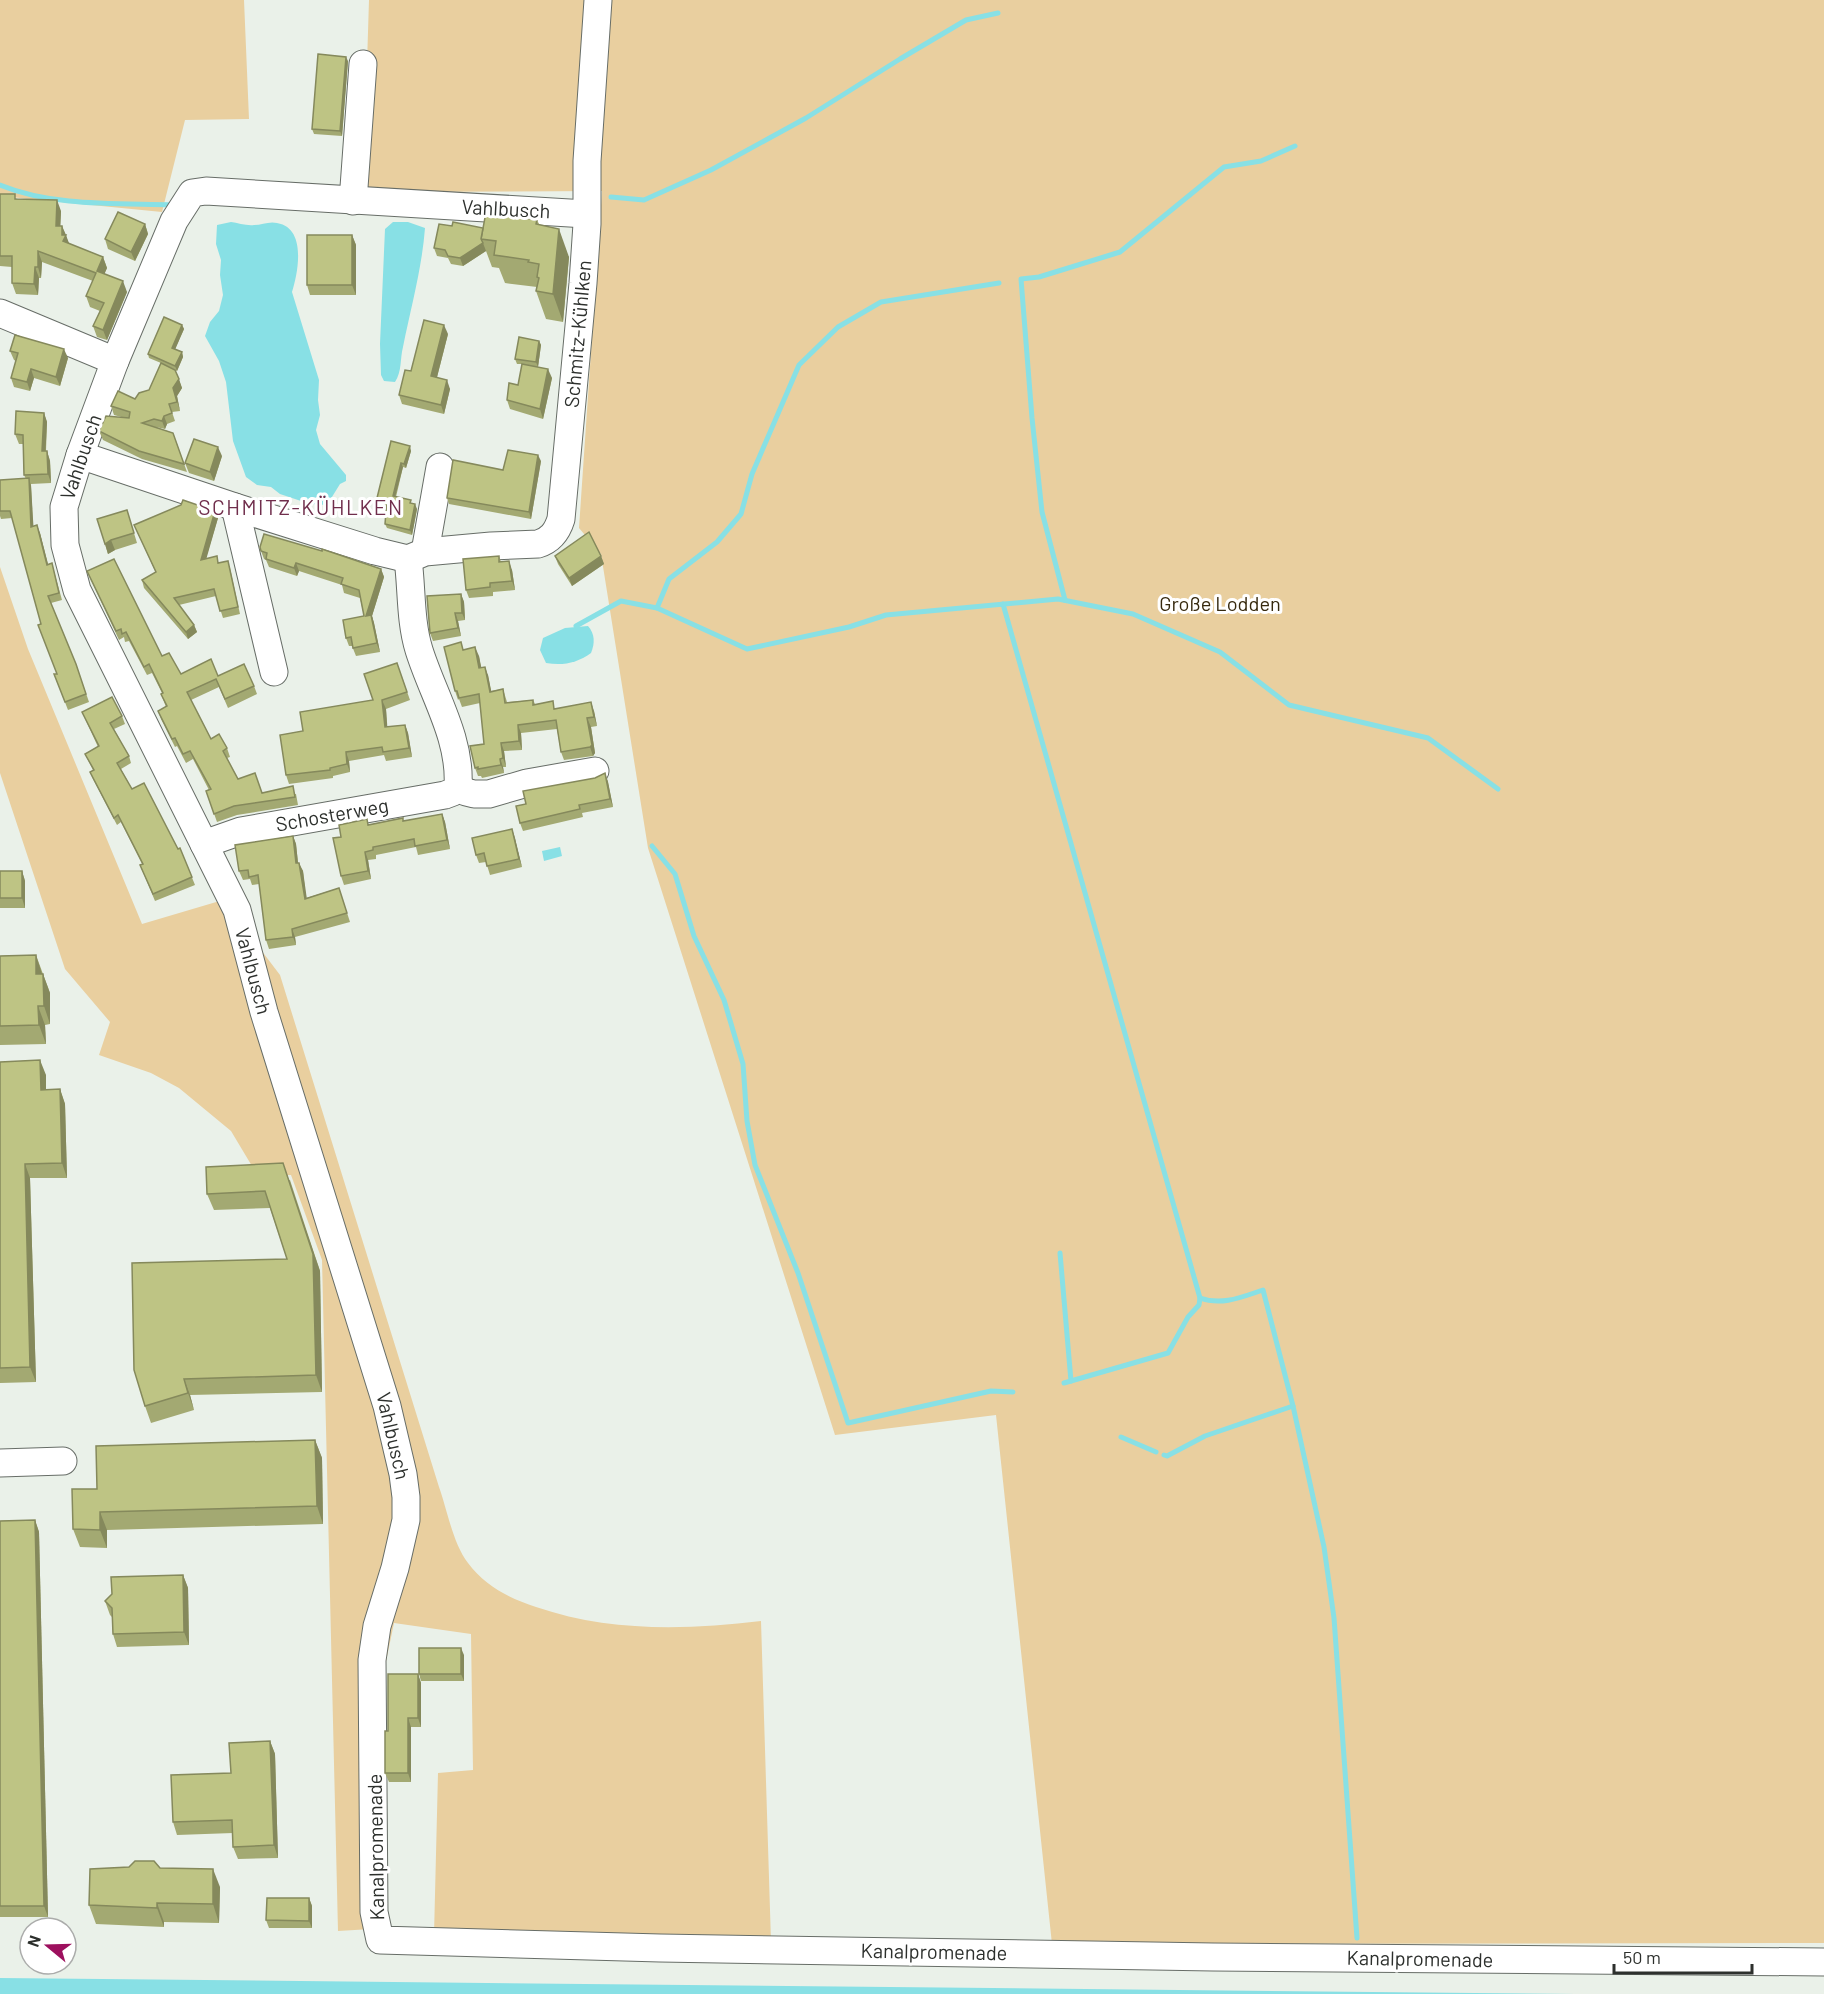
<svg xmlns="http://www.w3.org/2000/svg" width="1824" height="1994" font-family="Barlow,sans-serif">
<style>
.green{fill:#e9cf9f}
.water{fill:#88e0e5}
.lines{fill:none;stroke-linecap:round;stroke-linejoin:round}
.stream{stroke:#88e0e5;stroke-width:5}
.minor-casing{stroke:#676d67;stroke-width:29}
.minor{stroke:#fff;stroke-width:27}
.wall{fill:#a3a972}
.shaded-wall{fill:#85895c}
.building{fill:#bec484;stroke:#85895c;stroke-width:1.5}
.labels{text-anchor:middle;stroke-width:6;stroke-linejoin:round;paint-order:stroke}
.street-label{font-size:20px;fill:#2d302d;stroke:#fff}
.park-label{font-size:20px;fill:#36290e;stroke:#fff}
.neighbourhood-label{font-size:21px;letter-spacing:1.5px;fill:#702e4c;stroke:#fff}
</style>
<rect width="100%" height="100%" fill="#eaf1e9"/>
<g class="green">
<path d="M0,0h244l5,119 -64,1 -23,92 -162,-16z"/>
<path d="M369,0h1455v1943l-772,1 -56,-529 -161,20 -187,-587 -47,-294 -22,-26 23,-337 -239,1z"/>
<path d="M0,567l28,82 114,275 81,-24 57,75 159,512c8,22 14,57 29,76 17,23 41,35 68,44 73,25 149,23 225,14l10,321 -337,-7 4,-162 35,-3 -2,-136 -77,-11 -10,48 4,257 -50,3 -16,-671 -31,-85 -33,1 -27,-45 -52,-43 -28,-15 -52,-18 11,-33 -45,-53 -65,-196z"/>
</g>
<g class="water">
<path d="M231,222c7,1 16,4 23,3 8,0 15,-4 23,-2 30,5 21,50 15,69l27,88 -1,20 2,15 -4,15 4,14 26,31v6l-6,3 -13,21 -17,-1 -30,-10 -9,-7 -14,-2 -11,-8 -13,-36 -7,-59 -7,-21 -14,-25 5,-14 9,-11 4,-16 -3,-20 1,-15 -5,-16 1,-19z"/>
<path d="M393,222h15l17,6c-3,40 -14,79 -22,119 -3,11 -1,25 -8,35l-11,-1 -3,-6 -1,-31 5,-115z"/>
<path d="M588,626c7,8 7,17 3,27 -14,10 -28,13 -45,10l-6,-13 3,-12 22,-10z"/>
<path d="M560,847l2,9 -18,5 -2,-10z"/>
<path d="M0,1978l1576,16h-1576z"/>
</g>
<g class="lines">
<g class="stream">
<path d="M0,185c54,22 117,18 174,20"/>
<path d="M611,197l33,3 67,-30 95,-52 94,-59 66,-39 32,-7"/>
<path d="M1065,600l-23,-88 -10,-94 -11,-139 18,-2 81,-25 104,-85 37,-6 34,-15"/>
<path d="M1003,604l197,694"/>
<path d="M657,608l12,-29 48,-37 24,-28 11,-40 47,-109 39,-38 43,-25 118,-19"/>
<path d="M576,626l45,-25 36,7 90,41 102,-22 37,-12 172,-16 75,15 87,38 69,53 139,33 70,51"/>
<path d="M652,846l23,28 19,62 30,64 19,64 4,57 8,44 43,108 50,150 143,-32 22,1"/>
<path d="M1060,1253l11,128"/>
<path d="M1064,1383l104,-30 20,-36 11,-12 1,-7c22,8 42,-1 63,-8l30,116 -88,30 -38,20 -3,-1"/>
<path d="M1293,1406l31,141 10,71 23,320"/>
<path d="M1121,1437l35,15"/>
</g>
<g class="minor-casing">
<g id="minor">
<path d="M353,201l10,-137"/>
<path d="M586,214l-380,-23 -14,2 -18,28 -59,140 -35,94 -16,52 1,38 12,45 160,320 27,102 123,394 16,68 3,23v23l-11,48 -18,58 -5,34 2,252 6,28 280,8 553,9 611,5"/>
<path d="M0,313l115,48"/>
<path d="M80,455l155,52 140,44 33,8 17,-7 66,-6 47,-2c13,-4 19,-12 23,-25l22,-236 4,-59v-63l11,-161"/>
<path d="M235,507l39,165"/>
<path d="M425,552l15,-85"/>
<path d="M458,786l8,6 8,2h15l38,-11 68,-12"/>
<path d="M204,844l37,-13 204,-36 8,-3 5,-6c3,-48 -25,-91 -39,-136 -9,-29 -7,-61 -11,-91"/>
<path d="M0,1463l63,-2"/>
</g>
</g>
<use href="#minor" class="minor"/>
</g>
<g class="wall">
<path d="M348,61l-6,75 -28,-2 -2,-5z"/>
<path d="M0,194l61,17 -1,15h2l7,18 34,13 4,11 -3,6 23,18 -20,48 -10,-3 -4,-11 7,-15 -10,-4 -4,-11 7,-15 -51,-19 -1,16h-2l-1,17 -22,-1 -4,-11v-16l-12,-1z"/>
<path d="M537,220l2,4 30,33 -6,65 -17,-3 -10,-28 1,-4 -32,-4 -6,-15 -7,-1 -6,-16 -23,15 -12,-2 -3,-6 -11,-2 -3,-8 18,-22 31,2z"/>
<path d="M145,224l3,10 -13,27 -27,-12 -3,-10z"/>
<path d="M352,235l4,10v50h-46l-3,-10z"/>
<path d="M182,325l2,4 -9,20 7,3 1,5 -6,14 -2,-1 7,18 -5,8 3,15 -8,1 3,9 -8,3 -2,5 -9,-2 17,6 14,39 -45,-13 -39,-19 -4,-9 26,-13 -11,-3 -3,-9 24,-7 14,-9 12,-27 -12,-5 -1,-4z"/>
<path d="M448,334l-11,43 13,12 -6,25 -42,-10 -3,-9 12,-24z"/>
<path d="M539,341l2,4 -3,22 14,11 -9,41 -33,-10 -3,-9 11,-15 4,-21h-5l-2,-5z"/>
<path d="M10,351l58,7 -8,28 -26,-8 -4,13 -16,-4 -3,-9 5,-17 -2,-1z"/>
<path d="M44,413l3,9 -1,29h1l3,10 1,22 -20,1 2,42 7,7 8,31 4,-1 2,8 8,29 -11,3 25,61 13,38 -21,8 -14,-36h3l-16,-50 -29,-106 -11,1 -1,-3v-36l26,-1 -2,-4 -1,-31h-4l-4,-10z"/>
<path d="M391,441l20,10 -5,17 -3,-1 -7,30 16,7 5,5 -5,26 -25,-7 -2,-4 2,-19 -8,-2 -2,-5z"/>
<path d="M222,456l-8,25 -25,-8 -4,-10z"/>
<path d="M541,461l-10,58 -82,-15 -2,-6 56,-28z"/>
<path d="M127,510l10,33 -22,7 -7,4 -3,-10z"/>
<path d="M215,511l3,7 -12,40 13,5 11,5 10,46 -17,4 -7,-22 -37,9 15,20 3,7 -9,7 -44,-51 -2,-8 14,-7 -22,-48z"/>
<path d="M261,551l120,18 3,8 -12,39 2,7 6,29 -24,4 -4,-10h-3l-3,-8 18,-22 -4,-18 -16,-5 -2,-8 -43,-14 -2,5 -28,-9 -3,-7 -2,-1z"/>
<path d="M499,556l2,6 11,8 3,20 -22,2v4l-24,2 -3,-8z"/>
<path d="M555,556h46l3,8 -32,22 -14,-22z"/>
<path d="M87,571l75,85 19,18 37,2 36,10 3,8 -29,14 -9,-21 -28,13 20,39 16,9 3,9 -3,1 11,21 24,14 34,1 2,11 -61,10 -20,7 -11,-31 3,-1 -16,-31 -7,4 -9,-17 -2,1 -14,-28 -3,-8 8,-4 -5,-13 1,-1 -10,-20 -5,2 -18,-34 -4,1 -1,-5 -5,3z"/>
<path d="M461,594l3,8 1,18 -7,1 3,15 -28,5 -3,-8z"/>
<path d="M464,650l15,6 2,12 7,7 3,16 12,-2 4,13 26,-2 2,4 20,5 39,2 3,15 -6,1 4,26 -2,3 -29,4 -3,-8 -4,-23 -36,4 1,17 -18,1 2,16h-3l1,6 -22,5 -1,-2h-3l-3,-8 9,-24 -4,-41 -18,4 -3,-8 -1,1 -3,-9z"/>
<path d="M397,663l13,37 -24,9 1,18 18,-2 3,8 4,24 -26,4 -2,-6 -35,6 1,11 -17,4v2l-44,6 -3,-9 17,-44 70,-31z"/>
<path d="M82,712l40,4 3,8 -11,5 15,27 2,7 -10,6 11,20 46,60 2,-1 15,37 -40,16 -15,-36 2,-1 -21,-42 -4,3 -24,-46 -3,-7 3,-2 -8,-16 13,-7z"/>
<path d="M605,773l3,9 5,25 -31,6 1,4 -60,14 -3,-8 6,-19 69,-26z"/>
<path d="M442,814l3,8 5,27 -32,6 -2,-8 -40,8v4l-8,1 3,19 -27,6 -3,-9v-39l28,-12 35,-4z"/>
<path d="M512,829l10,38 -32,8 -4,-13 -7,1 -3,-8z"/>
<path d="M293,836l3,8 2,19 5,8 3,27 33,-10 11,34 -55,15 1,8 -27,4 -3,-9 -7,-56 -7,1 -2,-6 -7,1 -4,-9z"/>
<path d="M0,871h22l3,10v27h-25z"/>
<path d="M36,955l14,38v31l-5,1 1,19 -46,1v-89z"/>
<path d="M0,1062l46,13v14h14l5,15 2,74h-37l6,204 -36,1z"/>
<path d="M290,1180l30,91 2,121 -132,3 4,15 -43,13 -6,-17 142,-147 -17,-51 -56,2 -7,-16z"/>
<path d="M315,1440l7,18 1,66 -216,6v18l-27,-1 -7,-18 24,-40z"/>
<path d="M35,1520l4,12 9,385h-48v-396z"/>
<path d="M183,1575l5,13 1,57 -72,2 -4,-13 -1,-17 -2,-2 -5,-14 7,-7z"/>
<path d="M464,1655v26h-43l-2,-7z"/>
<path d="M418,1674l3,9v44h-10v55h-22l-4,-9 3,-42z"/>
<path d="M270,1741l5,13 3,104 -40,1 -5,-12v-14l-56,2 -4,-13z"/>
<path d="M160,1868l60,19 -1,36 -55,-1v5l-68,-3 -7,-19z"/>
<path d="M309,1898l3,8v22h-43l-3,-8z"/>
</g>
<g class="shaded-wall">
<path d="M346,57l2,4 -6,75 -2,-5z"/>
<path d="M57,200l4,11 -1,26 -4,-11z"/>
<path d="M145,224l3,10 -13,27 -4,-9z"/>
<path d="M62,226l4,9 4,11 -7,-5z"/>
<path d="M559,229l10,28 -6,65 -10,-28z"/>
<path d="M352,235l4,10v50l-4,-10z"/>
<path d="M483,243l3,8 -23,15 -3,-8z"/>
<path d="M38,251l4,11 -1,16 -3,-11z"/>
<path d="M103,257l4,11 -6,14 -4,-11z"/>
<path d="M35,267l4,11 -1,17 -4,-11z"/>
<path d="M123,281l4,11 -20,48 -4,-10z"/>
<path d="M182,325l2,4 -10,23 -2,-4z"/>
<path d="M444,325l4,9 -13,51 -4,-9z"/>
<path d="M539,341l2,4 -3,22 -2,-5z"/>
<path d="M64,349l4,9 -8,28 -4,-9z"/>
<path d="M182,352l1,5 -6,14 -2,-5z"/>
<path d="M31,369l3,9 -4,13 -3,-9z"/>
<path d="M548,369l4,9 -9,41 -3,-10z"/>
<path d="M179,379l3,9 -5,8 3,15 -7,-23z"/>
<path d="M447,380l3,9 -6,25 -3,-9z"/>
<path d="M44,413l3,9 -2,39 -3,-10z"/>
<path d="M164,416l3,8 -2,5 -3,-8z"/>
<path d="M410,446l1,5 -5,17 -2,-4z"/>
<path d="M218,447l4,9 -8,25 -4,-9z"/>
<path d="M47,451l3,10 1,22 -3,-9z"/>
<path d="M538,455l3,6 -10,58 -2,-7z"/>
<path d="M401,463l2,4 -9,34 -1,-5z"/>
<path d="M29,478l2,8 3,49 -3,-8z"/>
<path d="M415,504l2,5 -5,26 -2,-5z"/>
<path d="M215,511l3,7 -14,49 -3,-7z"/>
<path d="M37,525l3,8 10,39 -3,-7z"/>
<path d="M111,540l4,10 -7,4 -3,-10z"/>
<path d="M601,556l3,8 -32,22 -3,-8z"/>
<path d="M509,561l3,9 3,20 -3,-9z"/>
<path d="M296,563l3,8 -2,5 -3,-8z"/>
<path d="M381,569l3,8 -12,39 2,7 6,29 -14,-36z"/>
<path d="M461,594l3,8 1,18 -3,-7z"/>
<path d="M455,613l3,8 3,15 -3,-8z"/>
<path d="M194,625l3,7 -9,7 -2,-7z"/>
<path d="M475,647l4,9 4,20 -4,-8z"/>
<path d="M485,667l3,8 5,25 -3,-8z"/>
<path d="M382,700l4,9 2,27 -3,-9z"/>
<path d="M591,702l3,9 3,15 -3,-9z"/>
<path d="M587,718l4,9 4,26 -2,3 -3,-9z"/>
<path d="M405,725l3,8 4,24 -3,-9z"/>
<path d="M518,725l3,8 1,17 -3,-9z"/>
<path d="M501,743l3,8 2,16 -3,-9z"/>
<path d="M346,752l3,9 1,11 -3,-8z"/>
<path d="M500,759l3,8 1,6 -3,-8z"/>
<path d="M605,773l3,9 5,25 -3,-8z"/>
<path d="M442,814l3,8 5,27 -3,-9z"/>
<path d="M512,829l3,9 7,29 -3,-8z"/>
<path d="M293,836l3,8 3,28 -3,-9z"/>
<path d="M365,852l3,8 3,19 -3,-8z"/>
<path d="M299,863l4,8 5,36 -3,-8z"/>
<path d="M22,871l3,10v27l-3,-10z"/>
<path d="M292,929l3,8 1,8 -3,-8z"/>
<path d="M36,955l6,19 1,19 -7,-19z"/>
<path d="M43,974l7,19v31l-6,-18z"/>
<path d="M38,1006l7,19 1,19 -7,-19z"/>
<path d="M40,1060l6,15v29l-5,-14z"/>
<path d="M60,1089l5,15 2,74 -5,-15z"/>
<path d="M283,1163l37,108 2,121 -6,-17z"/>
<path d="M25,1164l5,14 6,204 -6,-15z"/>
<path d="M184,1379l6,16 4,15 -6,-17z"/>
<path d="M315,1440l7,18 1,66 -6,-18z"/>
<path d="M100,1512l7,18v18l-7,-18z"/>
<path d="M35,1520l4,12 9,385 -4,-11z"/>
<path d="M183,1575l5,13 1,57 -5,-13z"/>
<path d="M461,1648l3,7v26l-3,-7z"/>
<path d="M418,1674l3,9v44l-3,-9z"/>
<path d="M408,1718l3,9v55l-3,-9z"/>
<path d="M270,1741l5,13 3,104 -4,-13z"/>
<path d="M213,1869l7,18 -1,36 -6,-19z"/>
<path d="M309,1898l3,8v22l-3,-7z"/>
<path d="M157,1903l7,19v5l-7,-19z"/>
</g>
<g class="building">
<path d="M318,54l28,3 -6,74 -28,-2z"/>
<path d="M0,194h15v5l42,1 -1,26h6v9h4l-3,6 40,16 -6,14 26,10 -20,49 -10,-4 11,-23 -18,-7 10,-23 -58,-22v16h-3l-1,17 -22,-1v-27h-12z"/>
<path d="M118,212l27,12 -14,28 -26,-13z"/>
<path d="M486,212l51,8 -1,4 23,5 -6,65 -17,-3 3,-13 -2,-1 2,-13 -11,-2 1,-2 -35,-5 2,-14 -15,-2z"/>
<path d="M453,222l30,6 -2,11 2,4 -23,15 -12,-2 -3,-6 -11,-2 5,-24 13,2z"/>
<rect x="307" y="235" width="45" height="50"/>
<path d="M164,317l18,8 -10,23 10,4 -7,14 -27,-12z"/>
<path d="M424,320l20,5 -13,51 16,4 -6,25 -42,-10 6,-25 6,1z"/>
<path d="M15,335l49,14 -8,28 -25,-8 -4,13 -16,-4 7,-25 -8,-2z"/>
<path d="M519,337l20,4 -3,21 -21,-3z"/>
<path d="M161,363l14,7 4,9 -6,9 4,14 -8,2 3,9 -8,3 -2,5 -8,-2 -12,4 31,10 11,31 -45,-13 -40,-20 7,-15 23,2 1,-6 -19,-6 7,-15 17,8 4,-6 10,-3z"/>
<path d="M522,364l26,5 -8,40 -33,-9 2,-17 9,2z"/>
<path d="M16,411l28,2 -2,38h5l1,23 -24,1 -1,-40 -8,-1z"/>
<path d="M194,439l24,8 -8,25 -25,-9z"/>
<path d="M391,441l19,5 -6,18 -3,-1 -8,33 18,4 -1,3 5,1 -5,26 -25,-6 2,-24 -10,-2z"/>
<path d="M508,450l30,5 -9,57 -82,-14 6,-38 50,10z"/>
<path d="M29,478l2,49 6,-2 10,40 5,-2 7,30 -11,3 28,68 10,30 -21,8 -11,-28h3l-19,-49 3,-1 -31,-113h-10v-31z"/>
<path d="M183,500l32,11 -14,49 16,-4 1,7 10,-2 10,46 -18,4 -6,-22 -40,9 20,27 -8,7 -44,-52 14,-8 -22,-47 47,-20z"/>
<path d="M127,510l7,23 -23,7 -6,4 -8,-25z"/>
<path d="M589,532l12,24 -32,22 -14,-22z"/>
<path d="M264,534l58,17v-2l59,20 -15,47 5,-1 6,28 -24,5 -2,-11 -5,1 -3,-18 21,-4 -5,-26 -18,-6 2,-6 -47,-15 -2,5 -28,-9 1,-6 -6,-2 -1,-4z"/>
<path d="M499,556v6l10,-1 3,20 -22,2v4l-24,3 -3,-31z"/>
<path d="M114,559l48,97 7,-3 12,21 30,-15 7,17 26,-12 10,22 -29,13 -9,-20 -29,13 24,47 8,-5 8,14 -4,3 15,28 17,-6 7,20 31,-7 2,11 -61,9 -20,8 -8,-23 5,-2 -21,-38 -7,3 -8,-16 -3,1 -14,-28 9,-5 -6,-12 2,-1 -14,-29 -5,3 -18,-35 -4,2 -1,-5 -5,2 -29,-60z"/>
<path d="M461,594l1,19h-7l3,15 -28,5 -3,-37z"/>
<path d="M461,642l2,8 12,-3 4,21 6,-1 5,25 13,-3 2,14 28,-3v5l20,-4 1,8 37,-7 3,15 -7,1 5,27 -2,2 -29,5 -5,-32 -38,5 1,16 -18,2 2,15 -3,1 1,6 -23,4v-2l-3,1 -5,-22 14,-2 -5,-50 -20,4 -2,-7h-2l-11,-44z"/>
<path d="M397,663l10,29 -25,8 3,27 20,-2 4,23 -26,4 -1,-5 -36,5 1,12 -17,4v2l-44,5 -6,-40 23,-4 -3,-19 73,-12 -9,-26z"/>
<path d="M112,697l10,19 -12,7 19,33 -12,7 15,26 12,-6 34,66 2,-1 12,29 -39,17 -13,-29 3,-1 -25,-49 -4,3 -24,-46 4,-2 -9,-16 14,-8 -17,-34z"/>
<path d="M605,773l5,26 -31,6 1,4 -60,14 -4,-17 10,-2 -3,-13 72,-13z"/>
<path d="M442,814l5,26 -32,6 -1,-7 -41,8v3l-8,2 3,19 -27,5 -8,-38 8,-1 -2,-12 28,-6 1,6 35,-7v3z"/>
<path d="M512,829l7,30 -32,7 -3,-13 -8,2 -4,-17z"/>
<path d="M293,836l3,27h3l6,36 34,-11 8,25 -55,16 1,8 -27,3 -8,-65 -9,2 -1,-7 -9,1 -4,-26z"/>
<rect x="0" y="871" width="22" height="27"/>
<path d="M36,955v19h7l1,32h-6l1,19 -39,1v-70z"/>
<path d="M40,1060l1,30 19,-1 2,74 -37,1 5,203 -30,1v-306z"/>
<path d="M283,1163l30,91 3,121 -132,4 4,14 -43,13 -11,-36 -2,-107 155,-4 -22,-68 -58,3 -1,-27z"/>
<path d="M315,1440l2,66 -217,6v18l-27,-1 -1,-40h25l-1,-43z"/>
<path d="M35,1520l9,386h-44v-385z"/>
<path d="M183,1575l1,57 -71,2 -1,-26 -7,-7 7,-7 -1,-17z"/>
<rect x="419" y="1648" width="42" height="26"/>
<path d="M388,1674h30v44h-10v55h-23v-42h3z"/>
<path d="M270,1741l4,104 -41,2 -1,-27 -59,2 -2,-47 60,-2 -2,-30z"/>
<path d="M135,1861h19l6,7 53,1v35l-56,-1v5l-68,-3 1,-36 39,-2z"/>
<path d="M267,1898h42v23l-43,-1z"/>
</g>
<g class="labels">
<g class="street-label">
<text transform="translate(506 209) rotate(3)" y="7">Vahlbusch</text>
<text transform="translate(578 334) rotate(-85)" y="7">Schmitz-Kühlken</text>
<text transform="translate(81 457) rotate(-71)" y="7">Vahlbusch</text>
<text transform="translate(332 815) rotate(-10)" y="7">Schosterweg</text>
<text transform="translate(253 971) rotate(75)" y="7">Vahlbusch</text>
<text transform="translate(393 1436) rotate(77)" y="7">Vahlbusch</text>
<text transform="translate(376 1847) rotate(-91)" y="7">Kanalpromenade</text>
<text transform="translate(934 1952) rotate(1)" y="7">Kanalpromenade</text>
<text transform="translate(1420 1959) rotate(1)" y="7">Kanalpromenade</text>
</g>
<g class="park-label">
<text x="1220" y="611">Große Lodden</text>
</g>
<g class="neighbourhood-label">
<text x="301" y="515">SCHMITZ-KÜHLKEN</text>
</g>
</g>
<g transform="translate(48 1946) rotate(289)"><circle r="28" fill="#ffffff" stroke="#abacab" stroke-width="1.5"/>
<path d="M0-4.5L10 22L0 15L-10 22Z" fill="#9d105e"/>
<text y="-9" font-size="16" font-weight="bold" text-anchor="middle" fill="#2d302d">N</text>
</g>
<path d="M1614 1964v9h138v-9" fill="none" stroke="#2d302d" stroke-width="3"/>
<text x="1623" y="1964" font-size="18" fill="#2d302d" stroke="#ffffff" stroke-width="4.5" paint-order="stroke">50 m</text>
</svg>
